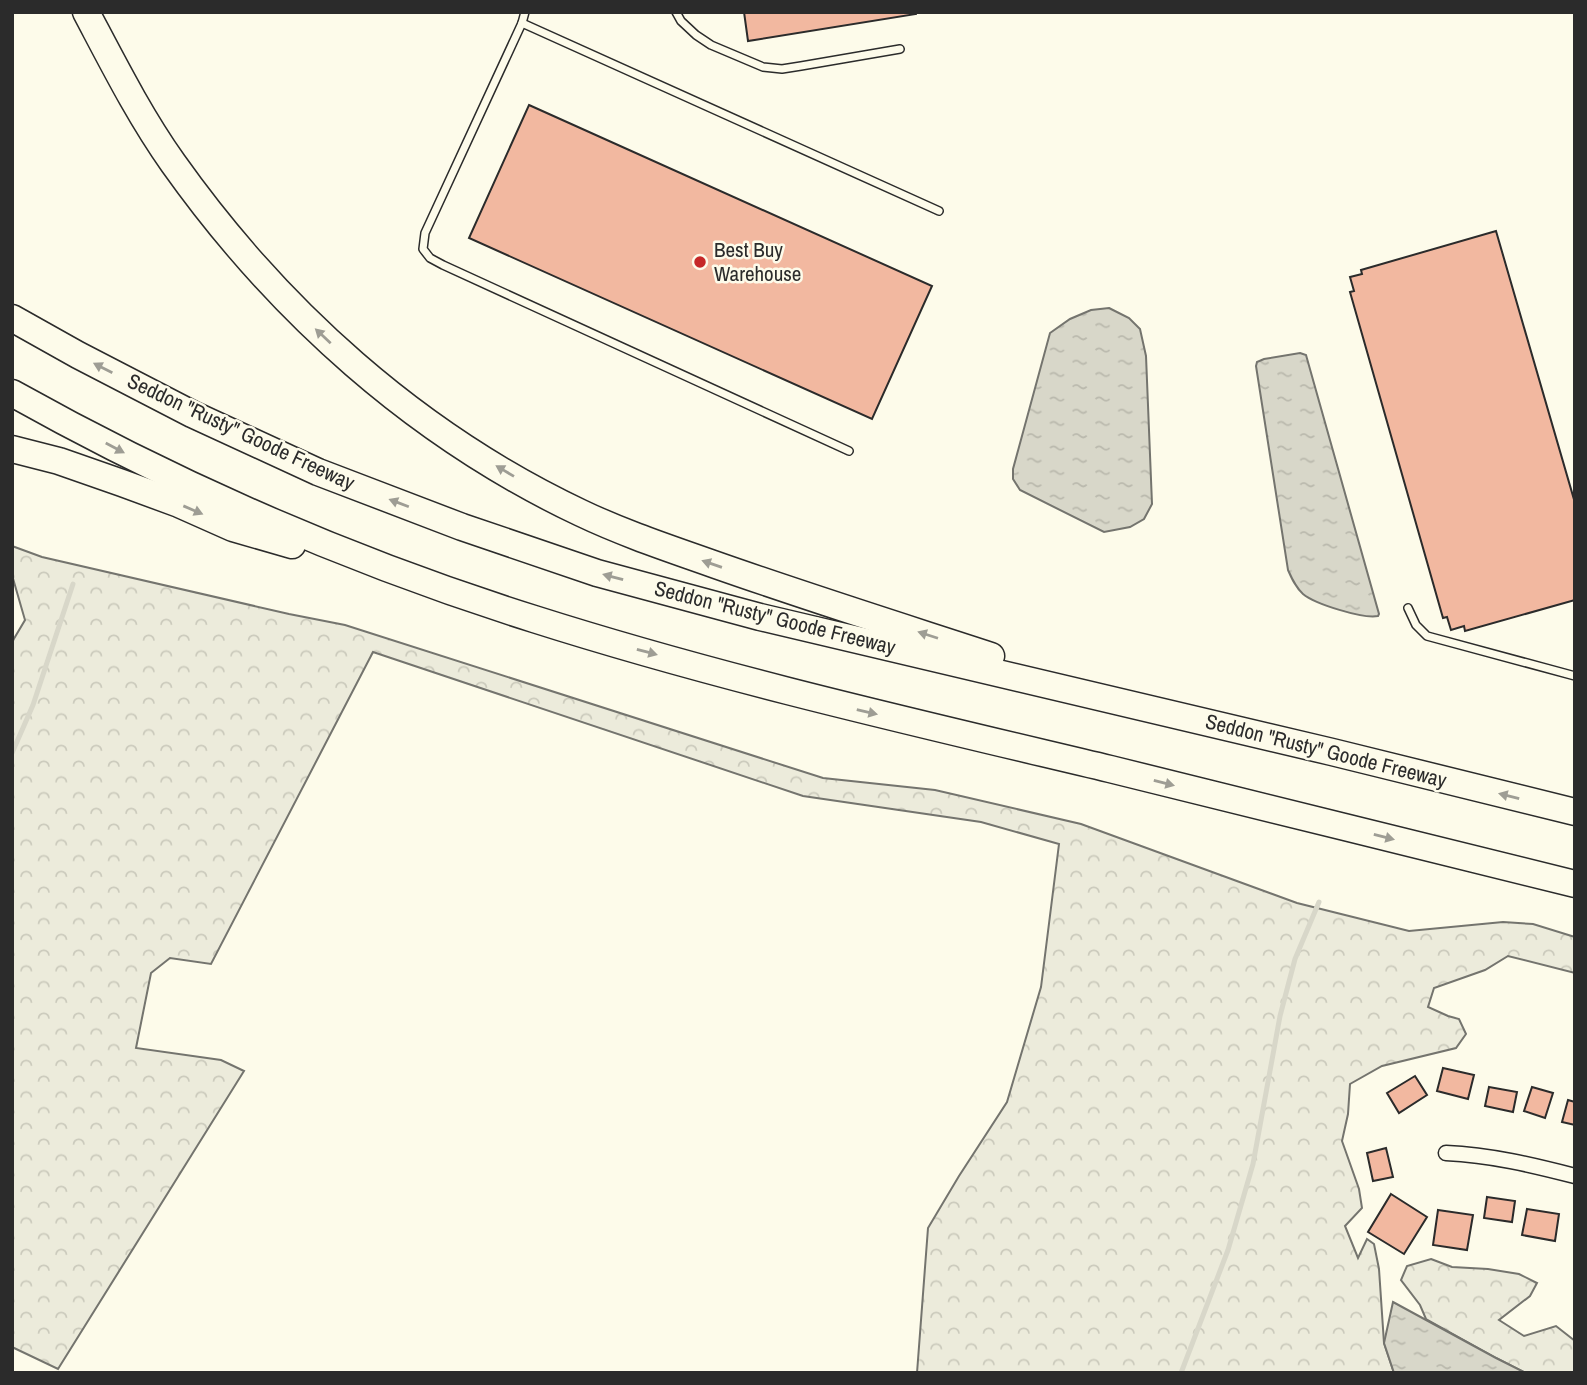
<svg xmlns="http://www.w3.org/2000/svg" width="1587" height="1385" font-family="'Archivo Narrow',sans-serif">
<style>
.forest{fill:url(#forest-crowns);stroke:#74746e;stroke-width:2}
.water{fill:url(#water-ripples);stroke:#74746e;stroke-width:2}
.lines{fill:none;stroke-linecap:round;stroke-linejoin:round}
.stream{stroke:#d8d7c9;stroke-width:5}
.building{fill:#f2b8a0;stroke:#2b2b2b;stroke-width:2}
.service-casing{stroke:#2b2b2b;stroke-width:10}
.minor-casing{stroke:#2b2b2b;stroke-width:17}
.motorway-casing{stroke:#2b2b2b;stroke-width:29}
.service{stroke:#fdfbea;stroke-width:7}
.minor{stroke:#fdfbea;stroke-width:14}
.motorway{stroke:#fdfbea;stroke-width:26}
.oneway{fill:#9e9d94}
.poi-dot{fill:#c62828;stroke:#fdfbea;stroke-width:2.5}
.labels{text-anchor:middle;stroke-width:5;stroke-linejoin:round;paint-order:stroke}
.poi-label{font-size:21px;fill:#2b2b2b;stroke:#fdfbea;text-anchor:start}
.street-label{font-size:21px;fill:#2b2b2b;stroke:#fdfbea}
</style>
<defs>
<pattern id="forest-crowns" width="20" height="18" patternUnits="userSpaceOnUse" patternTransform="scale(1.75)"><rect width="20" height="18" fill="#ecebdb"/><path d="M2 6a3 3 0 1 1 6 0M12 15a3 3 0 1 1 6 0" fill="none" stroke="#cbcabc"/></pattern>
<pattern id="water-ripples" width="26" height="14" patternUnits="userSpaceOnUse" patternTransform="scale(1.75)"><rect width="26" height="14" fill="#d8d7c9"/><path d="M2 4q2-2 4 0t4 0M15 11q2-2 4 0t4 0" fill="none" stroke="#bab9ad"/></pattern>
</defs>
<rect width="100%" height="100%" fill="#fdfbea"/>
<g class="forest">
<path d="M12,546l30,11 247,57 56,11 478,153 112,12 146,34 216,79 112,28 94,-9 30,2 42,13v36l-67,-17 -23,14 -51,18 -6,19 20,9 11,3 7,15 -10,14 -74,18 -32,18 -2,30 -6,27 17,48 3,19 -17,18 13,32 9,-19 7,5 5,25 5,74 10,30h-477l11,-145 31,-52 48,-74 34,-115 18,-143 -78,-22 -178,-26 -430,-144 -162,312 -41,-6 -19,15 -15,75 85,12 23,11 -186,298 -46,-22v-705l13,-22 -13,-45z"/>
<path d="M1431,1259l21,8 36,2 31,5 18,9 -7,13 -31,24 25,16 32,-10 19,15v32h-49l-30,-15 -70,-39 -6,-14 -19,-25 6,-14z"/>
</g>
<g class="water">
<path d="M1109,308l20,10 11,11 6,27 6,148 -8,15 -14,8 -26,5 -84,-42 -7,-11v-10l37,-136 20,-14 21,-9z"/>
<path d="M1300,353l6,2 73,259 -1,2c-15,3 -63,-12 -75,-22 -7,-6 -11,-15 -15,-24l-32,-204 1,-4 7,-3z"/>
<path d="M1393,1302l103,56 30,15h-132l-10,-30z"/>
</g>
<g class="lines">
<g class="stream">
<path d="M12,753l21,-48 40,-121"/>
<path d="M1181,1373l47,-123 25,-86 27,-148 15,-57 24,-57"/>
</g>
</g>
<g class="building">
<path d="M744,12h172v2l-168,27z"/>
<path d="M529,105l403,181 -60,133 -403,-181z"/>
<path d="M1496,231l79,272v97l-110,31 -1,-5 -13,4 -4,-13 -4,1 -93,-326 4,-1 -4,-14 12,-3 -1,-4z"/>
<path d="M1443,1068l31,7 -6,24 -31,-8z"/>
<path d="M1415,1076l12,19 -28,18 -12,-20z"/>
<path d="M1489,1087l28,5 -4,20 -28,-6z"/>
<path d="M1532,1087l21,6 -8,25 -21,-7z"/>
<path d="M1568,1100l7,2v23l-13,-3z"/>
<path d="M1386,1148l7,29 -20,4 -6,-28z"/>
<path d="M1391,1194l36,23 -23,37 -36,-22z"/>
<path d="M1487,1197l28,4 -3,21 -28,-4z"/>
<path d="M1527,1209l32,5 -4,27 -33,-6z"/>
<path d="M1438,1210l35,5 -6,35 -34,-5z"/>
</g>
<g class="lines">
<g class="service-casing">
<g id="service">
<path d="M525,12l-3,11 -97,210 -2,16 7,9 13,7 406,186"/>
<path d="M676,12l5,9 15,14 15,10 52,22 19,2 19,-3 99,-17"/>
<path d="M522,23l417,188"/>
<path d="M1408,608l8,17 11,11 148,40"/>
</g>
</g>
<g class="minor-casing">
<path id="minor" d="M1446,1153c45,2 86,12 129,23"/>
</g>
<g class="motorway-casing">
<g id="motorway">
<path d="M86,12c27,51 53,103 87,151 105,148 243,272 408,350 44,21 90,36 135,52 91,32 183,61 275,91"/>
<path d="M12,318l66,37 114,59 126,58 144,55 135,46 163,44 572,135 243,60"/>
<path d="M12,393c166,93 341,169 522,226 189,60 383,104 576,150 155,38 310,77 465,115"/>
<path d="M12,449l47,12 63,22 57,21 54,24 59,17"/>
</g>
</g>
<use href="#service" class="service"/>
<use href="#minor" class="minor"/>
<use href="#motorway" class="motorway"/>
</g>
<defs><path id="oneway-solid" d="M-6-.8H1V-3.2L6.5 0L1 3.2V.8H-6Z" transform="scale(1.75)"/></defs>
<g class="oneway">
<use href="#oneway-solid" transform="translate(323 336) rotate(-137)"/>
<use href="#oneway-solid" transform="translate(103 368) rotate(-153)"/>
<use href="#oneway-solid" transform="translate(115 448) rotate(28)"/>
<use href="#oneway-solid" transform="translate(505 471) rotate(-149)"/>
<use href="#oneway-solid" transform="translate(399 503) rotate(-159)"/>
<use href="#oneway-solid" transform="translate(193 510) rotate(23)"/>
<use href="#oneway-solid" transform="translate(712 564) rotate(-161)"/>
<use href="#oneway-solid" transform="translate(613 577) rotate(-165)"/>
<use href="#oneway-solid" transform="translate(928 635) rotate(-162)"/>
<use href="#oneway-solid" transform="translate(647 652) rotate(15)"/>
<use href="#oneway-solid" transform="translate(867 712) rotate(13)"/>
<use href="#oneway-solid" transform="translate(1164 783) rotate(14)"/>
<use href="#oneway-solid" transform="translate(1509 796) rotate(-166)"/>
<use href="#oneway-solid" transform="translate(1384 837) rotate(14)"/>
</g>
<circle class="poi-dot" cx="700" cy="262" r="7"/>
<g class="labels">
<g class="poi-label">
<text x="714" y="257">Best Buy<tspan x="714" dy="24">Warehouse</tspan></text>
</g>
<g class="street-label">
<text transform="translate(241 432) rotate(25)" y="7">Seddon "Rusty" Goode Freeway</text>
<text transform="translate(775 618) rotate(14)" y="7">Seddon "Rusty" Goode Freeway</text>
<text transform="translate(1326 751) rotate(14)" y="7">Seddon "Rusty" Goode Freeway</text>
</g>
</g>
<rect width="1587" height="1385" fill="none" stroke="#2b2b2b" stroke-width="28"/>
</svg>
